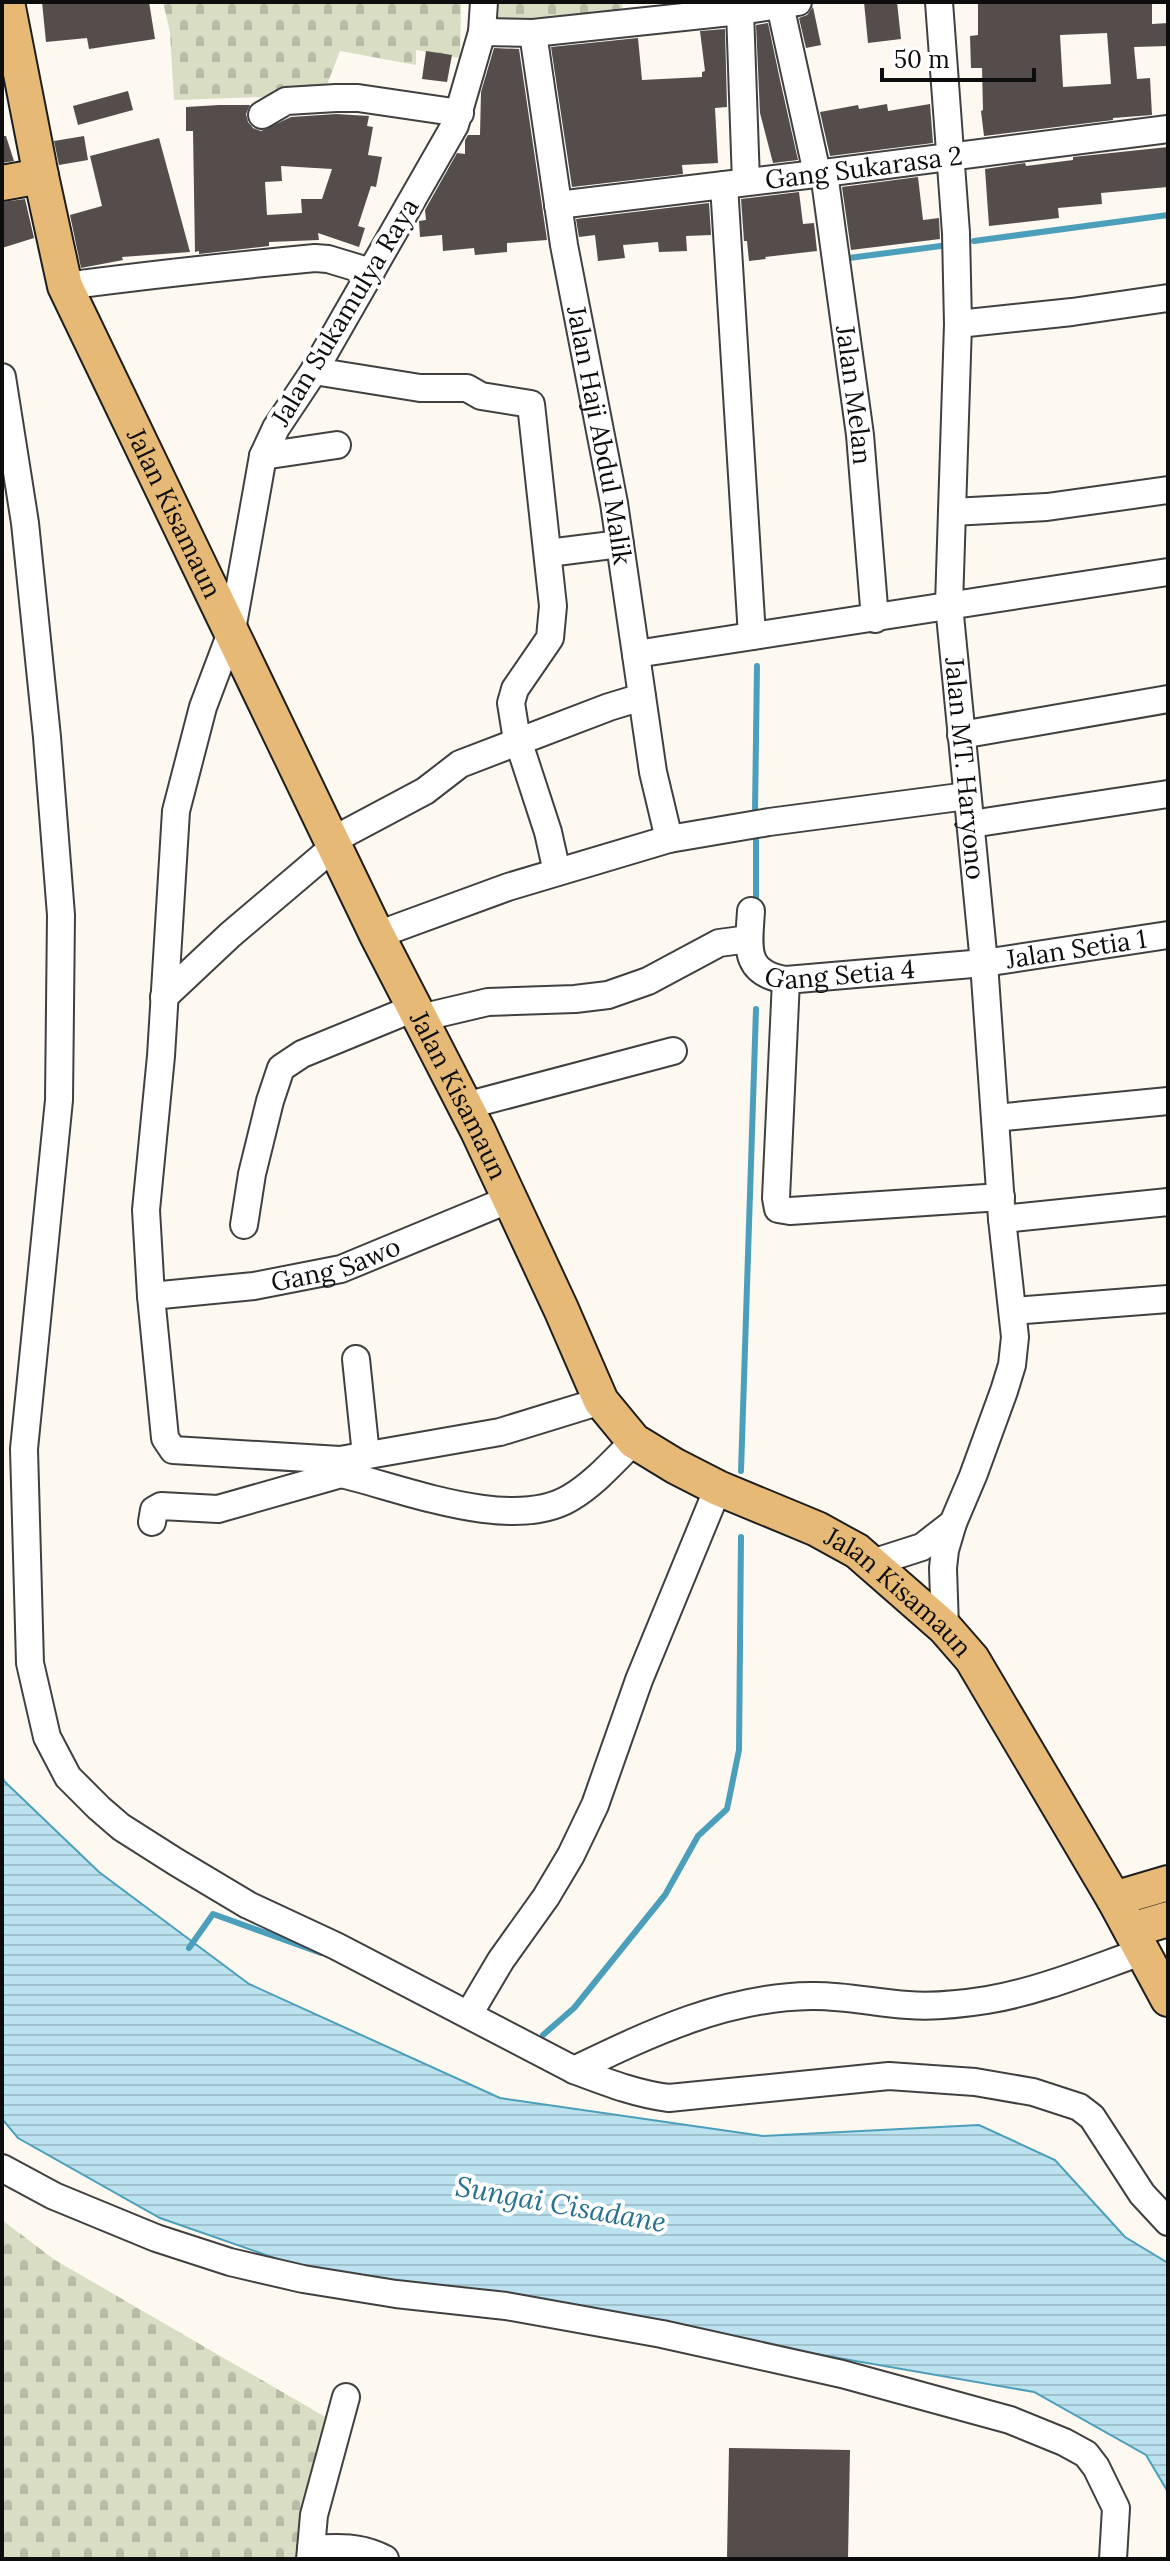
<svg xmlns="http://www.w3.org/2000/svg" width="1170" height="2561" font-family="Lora,serif">
<style>
.cemetery{fill:url(#cemetery-stones)}
.water{fill:url(#water-rules);stroke:#4b9fbb;stroke-width:2}
.lines{fill:none;stroke-linecap:round;stroke-linejoin:round}
.stream{stroke:#4b9fbb;stroke-width:6}
.building{fill:#554d4b;fill-rule:evenodd}
.minor-casing{stroke:#404040;stroke-width:30}
.major-casing{stroke:#1e1e1e;stroke-width:38}
.minor{stroke:#fff;stroke-width:26}
.major{stroke:#e6ba76;stroke-width:34}
.labels{text-anchor:middle;stroke-width:8;stroke-linejoin:round;paint-order:stroke}
.street-label{font-size:26px;fill:#0d0d0d;stroke:#fff}
.water-label{font-size:28px;font-style:italic;fill:#27718f;stroke:#fff}
</style>
<defs>
<pattern id="cemetery-stones" width="16" height="16" patternUnits="userSpaceOnUse" patternTransform="scale(2)"><rect width="16" height="16" fill="#d8ddc3"/><path d="M2 7V4a2 2 0 0 1 4 0v3zM10 15v-3a2 2 0 0 1 4 0v3z" fill="#b8bca6"/></pattern>
<pattern id="water-rules" width="6" height="5" patternUnits="userSpaceOnUse" patternTransform="scale(2)"><rect width="6" height="5" fill="#bbe2ee"/><path d="M0 2.5h6" fill="none" stroke="#a0c1cb"/></pattern>
</defs>
<rect width="100%" height="100%" fill="#fdf8f0"/>
<g class="cemetery">
<path d="M163,2h298l-1,56 -44,-8v15l-76,-14 -17,44 -149,5 -4,-68z"/>
<path d="M489,2h133l1,10 -74,9 -60,-1z"/>
<path d="M2,2220l53,40 284,165 -35,111 44,23h-346z"/>
</g>
<path class="water" d="M2,1774l2,7 95,91 150,112 251,114 263,38 216,-11 76,35 70,77 43,26v229l-22,-37 -112,-63 -542,-94 -126,-8 -206,-72 -142,-80 -16,-19z"/>
<g class="lines">
<g class="stream">
<path d="M974,241l194,-26"/>
<path d="M849,258l92,-12"/>
<path d="M755,811l2,-145"/>
<path d="M756,840v65"/>
<path d="M741,1471l15,-462"/>
<path d="M189,1948l24,-34 108,39"/>
<path d="M543,2035l31,-27 91,-113 33,-59 29,-27 12,-59 2,-213"/>
</g>
</g>
<g class="building">
<path d="M42,2h107l6,37 -66,10 -2,-11 -41,4z"/>
<path d="M864,2h33l4,37 -33,4z"/>
<path d="M978,2h174v22l16,-1v23l-34,1 3,32 13,-1 2,37 -39,3v2l-129,16 -3,-25 2,-1 -1,-42h-11l-1,-32 8,-1zM1107,33l4,51 -48,3 -3,-52z"/>
<path d="M813,7l8,38 -15,3 -7,-30 8,-3z"/>
<path d="M768,23l12,57 18,80 -25,3 -13,-50 -4,-88z"/>
<path d="M725,29l2,78 -12,1 3,55 -36,2 1,9 -111,13 -21,-140 87,-9 4,42 60,-3v-5l3,-1 -5,-40z"/>
<path d="M494,48l25,1 28,191 -40,3v9l-32,3 -1,-7 -31,3 -1,-16 -22,2 -1,-16 7,-1 -1,-10 32,-57 8,1v-14l3,-5h12l1,-43z"/>
<path d="M426,51l26,4 -5,27 -25,-3z"/>
<path d="M128,91l5,19 -55,15 -5,-19z"/>
<path d="M887,104l1,7 42,-7 3,39 -103,13 -10,-44 38,-7 1,4z"/>
<path d="M219,105h31l-4,9 2,8 5,6 8,3 30,-14 45,-3 33,2 -2,10 6,1 -5,28 14,2 -6,30 -5,-1 -13,40 7,2 -6,19 -41,-14 1,7 -50,2v4l-70,8v-3l-4,1 -2,-121h-7v-24zM281,166l51,3 -10,30h-21l1,14 -35,2 -2,-33 17,-1z"/>
<path d="M2,136h4l8,25 -12,2z"/>
<path d="M84,136l4,24 -29,5 -5,-24z"/>
<path d="M159,138l31,114 -68,5 1,3 -42,8 -11,-53 32,-9 -12,-50z"/>
<path d="M1168,147v40l-67,6 1,11 -44,4 1,10 -70,8 -4,-57 40,-6 1,3 47,-6v-3z"/>
<path d="M918,177l5,43 16,-2 1,21 -89,11 -9,-63z"/>
<path d="M799,192l4,32 11,-1 3,28 -52,6 1,2 -17,2 -2,-20h-3l-3,-42z"/>
<path d="M25,199l9,39 -32,10v-46z"/>
<path d="M709,203l2,32 -25,1 1,15 -28,1 -1,-10 -35,3 2,13 -27,3 -3,-26 -16,2 -3,-18z"/>
<path d="M729,2448l121,2 -2,109 -121,-2z"/>
</g>
<g class="lines">
<g class="minor-casing">
<g id="minor">
<path d="M484,2l-2,30 -27,93 -141,246 -38,57 -13,28 -31,174 -29,77 -27,104 -15,245 -15,154 5,86 14,142 8,12 167,10 160,-28 101,-31"/>
<path id="s1" d="M939,2l17,231 2,91 -9,281 35,358 18,256 13,118 -3,28 -8,26 -31,85 -20,47 -8,27 -2,18 2,60"/>
<path d="M780,5l37,168"/>
<path d="M740,11l6,171"/>
<path d="M482,32l51,1 207,-22 58,-9"/>
<path id="s2" d="M533,33l31,212 50,258 39,269 16,67"/>
<path d="M262,115l24,-14 50,-3h22l102,15"/>
<path id="s3" d="M824,173l36,262 15,184"/>
<path d="M724,185l28,451"/>
<path id="s4" d="M558,205l266,-32 344,-44"/>
<path d="M65,286c83,-11 166,-20 250,-28l13,1 43,13"/>
<path d="M958,324l114,-12 96,-14"/>
<path d="M314,371l106,17h47l14,8 50,8 22,202 -3,32 -35,51 -4,14 5,31 32,98 9,40"/>
<path d="M2,377l23,146 22,214 14,178 -2,185 -35,349 6,214 17,74 21,40 31,31 22,19 55,35 72,43 88,41 238,124c32,12 62,24 95,28l220,-22 86,6 58,10 46,15 13,10 50,77 26,28"/>
<path d="M263,456l74,-11"/>
<path d="M952,512l95,-5 121,-17"/>
<path d="M548,553l72,-9"/>
<path d="M636,654l532,-82"/>
<path d="M961,735l207,-36"/>
<path d="M971,824l197,-30"/>
<path d="M333,840l92,-49 35,-27 149,-57 33,-10"/>
<path id="s5" d="M751,911c-2,35 -9,62 35,69l198,-17 184,-28"/>
<path d="M377,935l131,-48 161,-48 100,-17 198,-26"/>
<path d="M786,980l-10,218 2,11 12,2 211,-14"/>
<path d="M164,997l66,-62 106,-90"/>
<path d="M420,1018l68,-16 87,-3 33,-4 40,-14 71,-38 30,-4"/>
<path d="M465,1106l208,-55"/>
<path d="M995,1118l173,-17"/>
<path d="M1002,1219l166,-17"/>
<path d="M244,1225l8,-51 18,-73 11,-33 21,-14 112,-46"/>
<path id="s6" d="M151,1296l103,-10 87,-17 169,-70"/>
<path d="M1013,1311l155,-12"/>
<path d="M356,1359l10,96"/>
<path d="M340,1460l1,14c61,14 170,59 229,24 24,-14 44,-37 64,-57"/>
<path d="M152,1522l2,-12 7,-4 57,3 123,-35"/>
<path d="M872,1563l50,-16 31,-24"/>
<path d="M469,2014l32,-54 45,-63 25,-42 24,-50 44,-125 79,-192"/>
<path d="M574,2070c75,-36 151,-73 237,-74 32,-1 64,7 97,9 25,2 54,-1 79,-5 54,-9 105,-31 157,-49"/>
<path d="M2,2168l52,28 102,42 74,24 73,17 93,15 110,12 156,28 180,40 168,46 54,22 22,12 10,13 20,41 -3,51"/>
<path d="M311,2549l3,-34 32,-118"/>
<path d="M310,2559l1,-10c27,-2 50,-3 74,10"/>
</g>
</g>
<g class="major-casing">
<g id="major">
<path id="s7" d="M7,2l34,174 24,110 312,649 101,196 83,178 40,92 33,40 41,25 43,22 99,41 40,22 88,77 27,31 142,240 54,100"/>
<path d="M2,183l39,-7"/>
<path d="M1114,1899l54,-16"/>
<path d="M1131,1930l37,-11"/>
</g>
</g>
<use href="#minor" class="minor"/>
<use href="#major" class="major"/>
</g>
<g class="labels">
<g class="street-label">
<text dy="9" stroke="none"><textPath href="#s4" startOffset="308">Gang Sukarasa 2</textPath></text>
<text transform="translate(345 312) rotate(-59)" y="9">Jalan Sukamulya Raya</text>
<text dy="9" stroke="none"><textPath href="#s3" startOffset="224">Jalan Melan</textPath></text>
<text dy="9" stroke="none"><textPath href="#s2" startOffset="408">Jalan Haji Abdul Malik</textPath></text>
<text dy="9" stroke="none"><textPath href="#s7" startOffset="542">Jalan Kisamaun</textPath></text>
<text dy="9" stroke="none"><textPath href="#s1" startOffset="768">Jalan MT. Haryono</textPath></text>
<text dy="9" stroke="none"><textPath href="#s5" startOffset="382">Jalan Setia 1</textPath></text>
<text dy="9" stroke="none"><textPath href="#s5" startOffset="144">Gang Setia 4</textPath></text>
<text dy="9" stroke="none"><textPath href="#s7" startOffset="1190">Jalan Kisamaun</textPath></text>
<text dy="9" stroke="none"><textPath href="#s6" startOffset="188">Gang Sawo</textPath></text>
<text dy="9" stroke="none"><textPath href="#s7" startOffset="1886">Jalan Kisamaun</textPath></text>
</g>
<g class="water-label">
<text transform="translate(561 2204) rotate(10)" y="10">Sungai Cisadane</text>
</g>
</g>
<rect width="1170" height="2561" fill="none" stroke="#0d0d0d" stroke-width="8"/>
<path d="M882 68v12h152v-12" fill="none" stroke="#0d0d0d" stroke-width="4"/>
<text x="894" y="68" font-size="24" fill="#0d0d0d" stroke="#ffffff" stroke-width="6" paint-order="stroke">50 m</text>
</svg>
